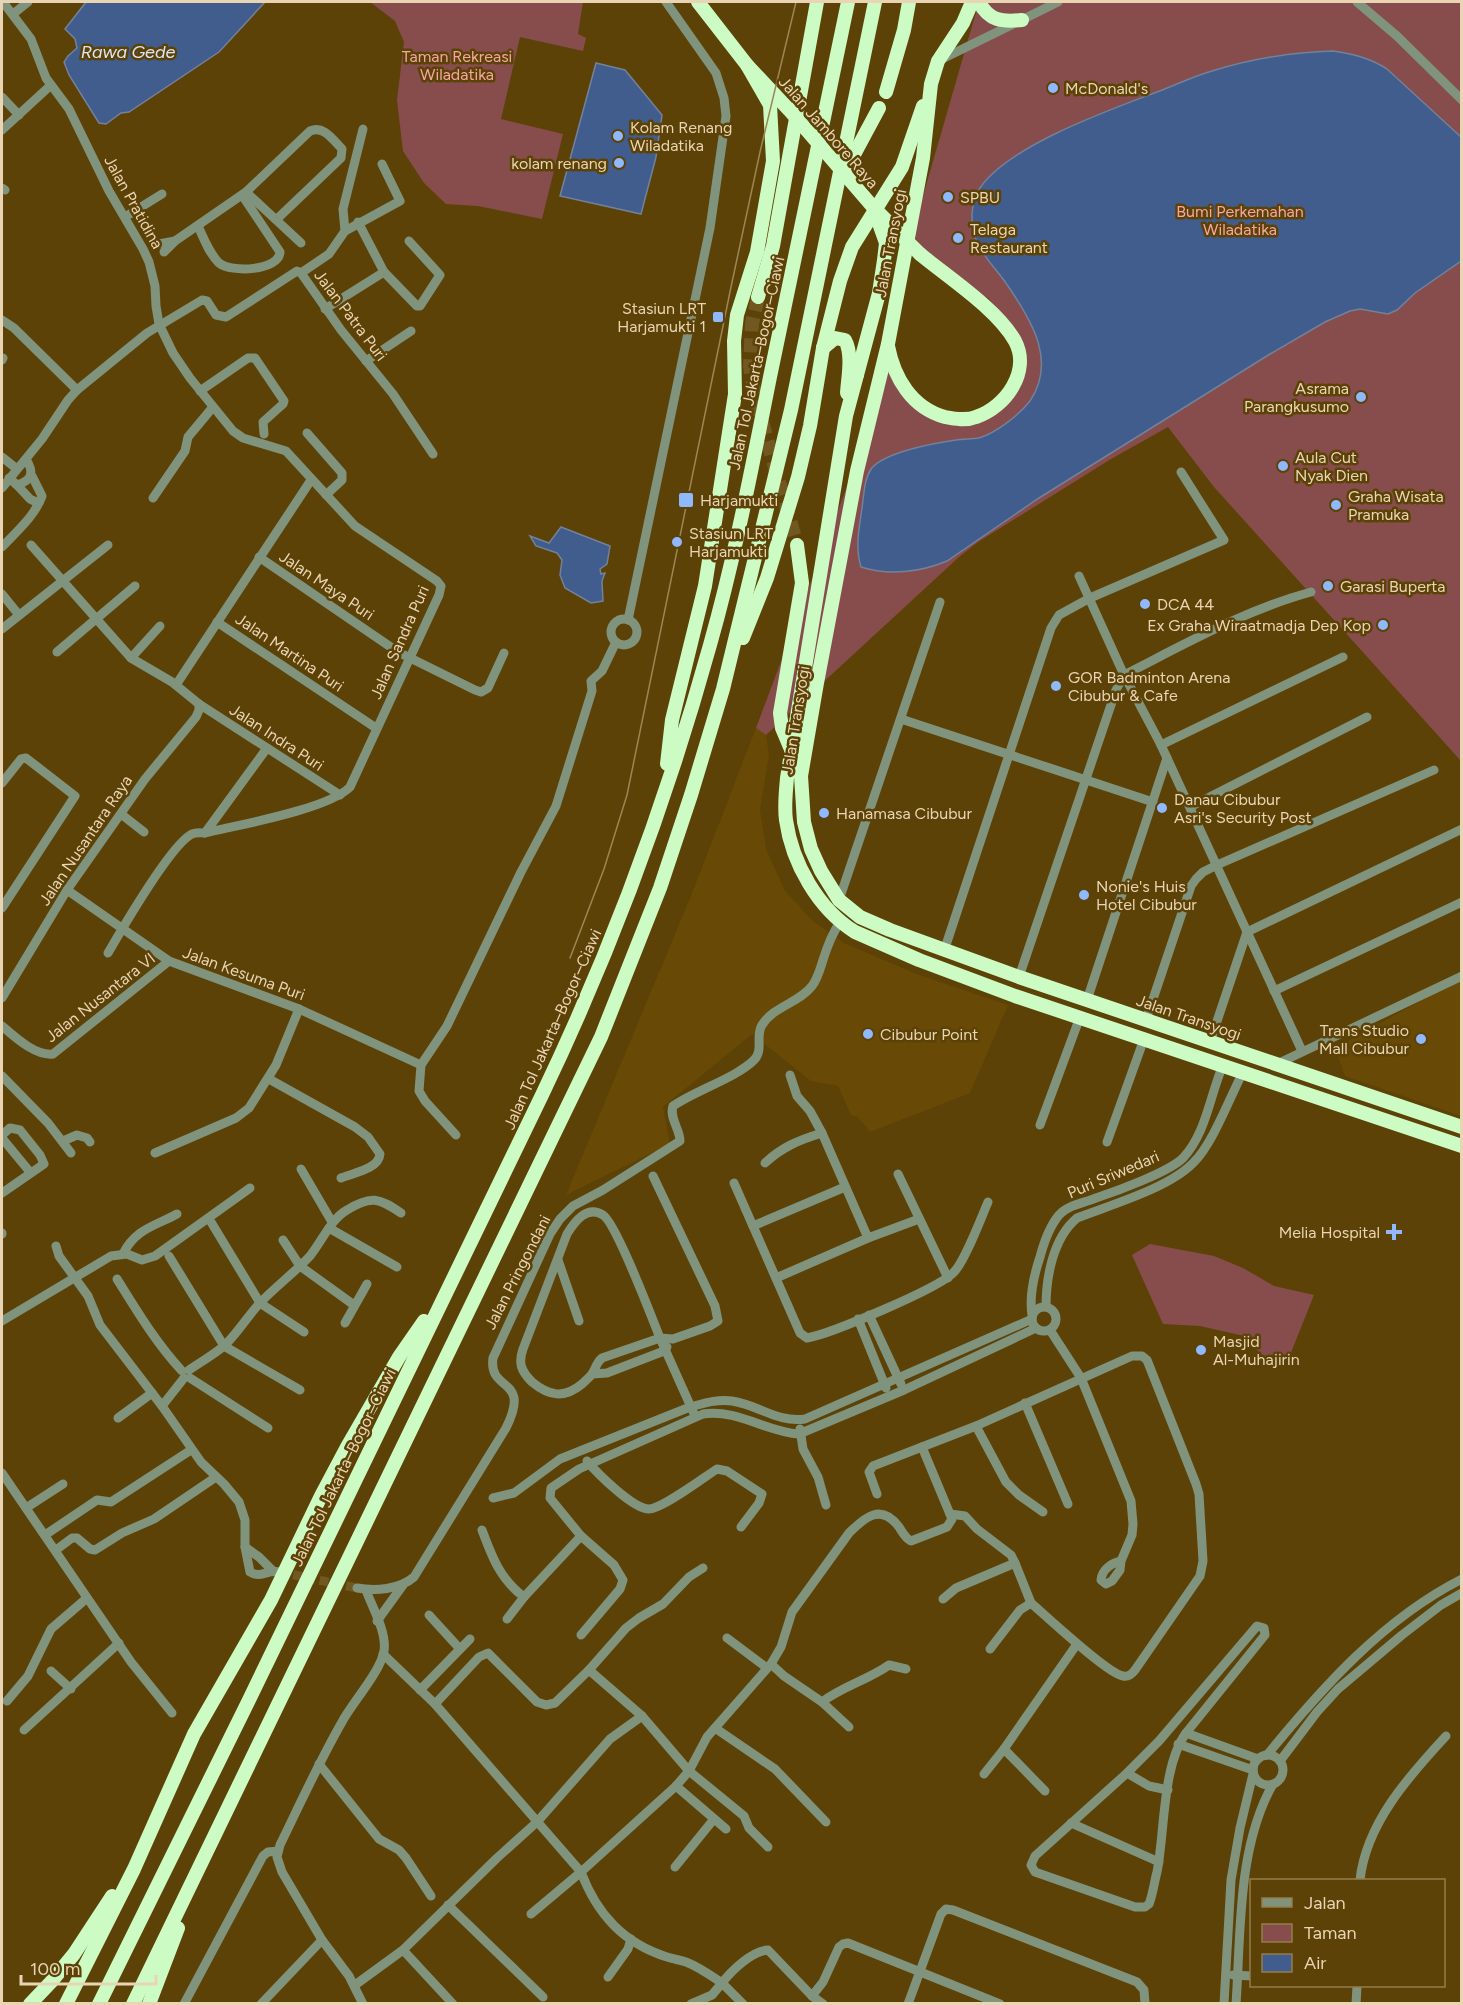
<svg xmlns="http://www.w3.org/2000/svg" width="1463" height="2005" font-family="Figtree,sans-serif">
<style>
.built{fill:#684a06}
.green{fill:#874d4d}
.water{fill:#405d8e;stroke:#738199;stroke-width:1.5}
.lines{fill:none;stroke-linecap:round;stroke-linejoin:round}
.minor-tunnel{stroke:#715820;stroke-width:9;stroke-dasharray:9 4.5;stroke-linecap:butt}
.highway-tunnel{stroke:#715820;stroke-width:14;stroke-dasharray:14 7;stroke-linecap:butt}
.minor{stroke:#80937d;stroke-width:9}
.highway{stroke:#cdfbc4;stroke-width:14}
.tram{stroke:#9d8656;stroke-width:1.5}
.highway-bridge{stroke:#cdfbc4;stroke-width:14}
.poi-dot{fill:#90b8fd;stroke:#5c4206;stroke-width:2}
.labels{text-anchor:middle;stroke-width:5;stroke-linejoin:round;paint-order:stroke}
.park-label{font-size:16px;fill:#f5a6a4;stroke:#5c4206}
.poi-label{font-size:16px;fill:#e9d5b4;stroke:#5c4206;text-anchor:start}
.street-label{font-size:16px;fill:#e9d5b4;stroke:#5c4206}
.water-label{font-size:18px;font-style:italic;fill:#dce5f4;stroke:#5c4206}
</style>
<rect width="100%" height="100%" fill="#5c4206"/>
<g class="built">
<path d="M756,728l10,7 3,20 -9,55 6,39 19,42 28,30 31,22 75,32 89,30 -38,88 -100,39 -13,-16 -6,-1 -13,-29 -27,-5 -59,-47 -89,73 7,37 -104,51 125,-299z"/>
<path d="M1461,979v137l-116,-40 -10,-28z"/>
</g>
<g class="green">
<path d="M370,2h213l-5,32 8,4 -3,13 -63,-14 -19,82 62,15 -21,85 -64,-13 -32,-2 -22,-21 -21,-32 -6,-51 7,-58 -9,-21z"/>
<path d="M979,2h482v759l-247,-274 -46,-60 -57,32 -133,83 -19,15 -193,178 -10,-7 108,-287 21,-86 8,21 48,42 57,-10 25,-54 -1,-13 -33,-42 -59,-43 -18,-22z"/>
<path d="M1150,1244l64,12 29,12 31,18 40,9 -24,60 -20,9 -26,-28 -44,-10 -37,-2 -31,-69z"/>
</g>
<g class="water">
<path d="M86,2h179l-46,50 -90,60 -8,1 -15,11 -7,-1 -30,-48 -5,-13 4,-6 9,-8 -2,-9 -10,-10z"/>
<path d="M1333,51c20,3 37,7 54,18l74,68v124l-46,32 -18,17 -9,4 -28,-5 -10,2 -25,11 -55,32 -231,144 -92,63c-26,11 -58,15 -86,6 -6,-20 -2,-38 1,-59 2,-13 2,-28 9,-39 13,-17 64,-26 85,-29 7,-1 15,-1 23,-2 17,-5 40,-23 51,-37 26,-39 3,-78 -20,-112 -17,-27 -39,-39 -38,-75 1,-9 2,-18 8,-26 28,-42 129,-78 177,-96 19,-7 37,-16 55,-21 39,-12 81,-19 121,-20z"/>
<path d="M596,63l29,7 37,45 -6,42 -15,57 -81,-18z"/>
<path d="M561,527l49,19 -3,18 -7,5 1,5 4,-1 -3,8 1,20 -12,2 -26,-15 -5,-13 2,-15 -5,-7 -21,-7 -6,-10 19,7z"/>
</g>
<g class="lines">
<path class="minor-tunnel" d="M280,1572l77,16"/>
<path class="highway-tunnel" d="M758,297l-6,27 -2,42 5,31 42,148"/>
<g class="minor">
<path d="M3,2l28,37 15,39 23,31 40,82 34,58 6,13 6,24 1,20 3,18 14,29 17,25 43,53 10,7 43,13 69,75 82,55 4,5 -2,9 -89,192c-21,22 -112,38 -145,46 -4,0 -9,-1 -13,1 -21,10 -70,95 -84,119"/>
<path d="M1357,2l40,34 65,64"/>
<path d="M13,14l15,-12"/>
<path d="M940,60l118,-58"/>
<path d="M2,97l17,18"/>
<path d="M2,130l49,-45"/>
<path d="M2,188l3,2"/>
<path d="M246,192l55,51"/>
<path d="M125,217l37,-23"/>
<path d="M358,222l26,50 33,34h3l20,-31 -31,-34"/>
<path d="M198,226c6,13 11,27 21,37 12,10 60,8 61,-11l-38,-57"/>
<path d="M345,231l-2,-22 20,-80"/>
<path d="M159,244l16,-3"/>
<path d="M164,252l11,-11 71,-49 64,-61c14,-6 23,9 32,18l-1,9 -64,61"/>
<path d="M301,273l40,57 52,64 40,60"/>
<path d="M325,309l59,-37"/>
<path d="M2,320l12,8 63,62"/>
<path d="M2,360l1,-2"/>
<path d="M366,361l45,-30"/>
<path d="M200,391l48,-33h7l29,43 -1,3 -20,18 1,12"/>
<path d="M307,433l35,40v7l-16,15"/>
<path d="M2,457l15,12"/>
<path d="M9,478l8,7c16,-5 17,-13 9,-26"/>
<path d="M17,485l13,14 8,4"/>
<path d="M2,488l40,-49 26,-39 9,-10 70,-57 55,-33 5,1 9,14 10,2 71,-46 4,2 28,-19 16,-23 55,-30 -18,-37"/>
<path d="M153,498l32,-47 3,-14 25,-30"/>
<path d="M31,545l100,113 41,24 27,22 141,91"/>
<path d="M2,547c14,-15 33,-31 40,-51l-10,-20"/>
<path d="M259,557l139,95 77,38 6,2 7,-4 16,-35"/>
<path d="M1079,576l45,99 37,70 141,306"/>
<path d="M2,594l17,21"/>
<circle cx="624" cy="632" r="13"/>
<path d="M628,620l82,-392 16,-112 -2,-18 -8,-25 -50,-71"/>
<path d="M217,622l159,106"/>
<path d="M2,629l106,-84"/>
<path d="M57,652l78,-66"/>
<path d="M131,658l29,-32"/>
<path d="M176,685l135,-205"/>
<path d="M901,719l252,83"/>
<path d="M1161,745l182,-88"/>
<path d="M2,783l19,-24 5,-1 49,38 -73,112"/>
<path d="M1190,807l177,-90"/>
<path d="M121,814l23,18"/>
<path d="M205,833l62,-85"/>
<path d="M67,890l102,71 130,48 122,56"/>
<path d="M839,900l101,-298"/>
<path d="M944,951l107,-323 8,-13 31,-17 134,-58 -43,-68"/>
<path d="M1019,977l97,-287 8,-15c61,-31 121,-65 187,-83"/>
<path d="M1274,991l188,-89"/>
<path d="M2,998l65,-108 78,-111 51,-62 3,-7v-6"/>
<path d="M1087,1000l80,-242"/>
<path d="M1146,1020l45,-134 5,-7 7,-7 14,-7 217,-95"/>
<path d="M2,1026c13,11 33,30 51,28l116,-93"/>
<path d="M1210,1042l37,-110 215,-103"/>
<path d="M1277,1064l185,-88"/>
<path d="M790,1075l7,21 13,15 12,22 46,105"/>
<path d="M2,1076l46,47 23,30"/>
<path d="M269,1079l86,48 13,10 12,17c-1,15 -27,19 -39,24"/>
<path d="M1040,1125l40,-108"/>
<path d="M2,1135l8,-7 10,2 20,25 4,9 -42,29"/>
<path d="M456,1135l-31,-34 -6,-10 2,-26 26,-39 74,-154 35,-66 36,-115 -1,-10 11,-10 14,-29"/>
<path d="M2,1138l28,34"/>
<path d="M63,1141l14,-6 10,3 3,4"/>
<path d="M1107,1142l37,-103"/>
<path d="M155,1153l81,-35 13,-10 27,-43 23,-56"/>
<path d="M765,1163c17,-16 34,-23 57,-30"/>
<path d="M301,1169l31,53"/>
<path d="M898,1174l50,104"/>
<path d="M653,1176l62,130 3,15 -8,5 -37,13 -13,-1 -58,20c-6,5 -6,10 -10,16 -2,3 -7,7 -10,10 -18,15 -33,12 -50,-2 -11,-11 -14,-19 -9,-33l44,-115c8,-13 20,-29 36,-19 13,8 49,103 57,123l35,78"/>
<path d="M734,1183l66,150 7,5c23,-4 133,-50 147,-66 11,-11 27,-54 34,-70"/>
<path d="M211,1222l49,81 44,29"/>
<path d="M753,1226l92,-39"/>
<path d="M329,1228l68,39"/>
<path d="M2,1233v1"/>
<path d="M283,1240l17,26 54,39"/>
<path d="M56,1246l3,10 29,40 12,29 62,81 39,56 23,22 15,18 6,18v27l5,25c11,7 17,-3 30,0"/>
<path d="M123,1254c12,-25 32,-28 54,-40"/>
<path d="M169,1256l55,90 76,44"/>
<path d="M558,1260l21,61"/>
<path d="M776,1278l92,-40 51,-19"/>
<path d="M117,1279c20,32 39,64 65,92"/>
<circle cx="1044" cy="1319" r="12"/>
<path d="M1046,1307c0,-30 7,-69 31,-89 33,-13 93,-30 117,-56 19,-19 36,-65 49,-90"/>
<path d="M869,1315l32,69"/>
<path d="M1032,1315c-3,-19 2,-40 8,-58 4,-15 9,-30 19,-42 9,-10 25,-12 37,-17 21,-7 73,-26 87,-40 23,-24 27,-63 40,-93"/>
<path d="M858,1319l28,69"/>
<path d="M2,1321l109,-65 16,-2 15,6 13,-4 95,-68"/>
<path d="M345,1323l22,-39"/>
<path d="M1050,1330l31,48 50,123 2,23 -1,11 -11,26 -1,9 -8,11 -6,3 -5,-4c1,-11 11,-17 20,-19"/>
<path d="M189,1370c12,-8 24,-15 35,-24 13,-12 23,-29 35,-42 16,-17 35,-31 51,-48 12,-15 21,-37 37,-46 24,-15 32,-12 54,3"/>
<path d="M592,1374l15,-1 57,-22 3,-4"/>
<path d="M190,1378l78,50"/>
<path d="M1025,1403l43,101"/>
<path d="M162,1406l22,-28"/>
<path d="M118,1418l34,-25"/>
<path d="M976,1426l30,56 13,13 24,17"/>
<path d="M800,1429l3,20 15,28 8,28"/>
<path d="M587,1461c10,12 46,48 62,48 13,0 54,-31 68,-40l10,2 35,23 -3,9 -18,24"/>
<path d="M2,1473l129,189 41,51"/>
<path d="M877,1494l-8,-22 4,-6 103,-40 156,-70h10l5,4 49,124 3,10 4,67 -3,15 -65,94c-3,4 -6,7 -12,6 -15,-2 -77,-60 -92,-73l-11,7 -30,39"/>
<path d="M493,1498l21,-5 46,-34 130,-52c15,-4 27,-8 42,-6 27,4 45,22 73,18l227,-100"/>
<path d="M26,1508l37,-24"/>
<path d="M482,1530c10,27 18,49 42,67"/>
<path d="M45,1535l52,-35 14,2 80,-52"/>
<path d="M245,1547l14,10 13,13"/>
<path d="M56,1550l16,-12h5l13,11 5,1 27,-17 32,-14 62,-42"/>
<path d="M1015,1563l16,40"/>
<path d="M357,1588c18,3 42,2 57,-11l92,-149c26,-52 -18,-35 -13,-70l57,-124 10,-15 13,-13 30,-16 77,-49c0,-12 -11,-23 -7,-35 23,-16 63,-28 81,-46 10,-10 1,-24 8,-35 12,-19 37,-22 50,-39 6,-8 8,-17 11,-26 4,-13 9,-26 17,-38"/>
<path d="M943,1599l13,-11 59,-25 -4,-8 -34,-26 -12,-13 -15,-2"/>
<path d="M429,1615l31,34"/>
<path d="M507,1619l17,-22 57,-61"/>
<path d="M377,1621l26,-36"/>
<path d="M1257,1626l7,2 1,7 -79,98c-24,33 -21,99 -29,139 -3,11 -4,22 -8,32l-4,3h-10l-100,-35 -4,-7 4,-9 92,-83 32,-32z"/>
<path d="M581,1635l39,-46 3,-9 -9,-15 -33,-29 -31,-38 1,-10 28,-19 124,-55c35,-5 63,18 96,20l105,-44 132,-62"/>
<path d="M727,1638l40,30"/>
<path d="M383,1654l52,50 146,168c16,42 42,71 86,85 6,2 13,3 19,5 13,5 24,13 36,21 10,-13 30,-32 46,-33l44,46 11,-14 16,-35 4,-3 5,-1 152,61"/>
<path d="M771,1664l13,12 38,26 27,25"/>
<path d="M589,1670l53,46 47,55 55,45 5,12 19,19"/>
<path d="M51,1671l20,18"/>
<path d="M420,1690l50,-51"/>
<path d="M7,1701l21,-25 23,-47 36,-31"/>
<path d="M822,1702c21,-16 46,-22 67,-37l17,4"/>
<path d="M435,1704l44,-47 9,-4 49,49 9,3 9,-2 34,-33 37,-42 13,-10 24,-14 26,-27 14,-9"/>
<path d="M715,1728l60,41 51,53"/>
<path d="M24,1730l95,-87"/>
<path d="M1186,1733l72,26"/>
<path d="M1178,1744l75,26"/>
<path d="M1004,1749l41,42"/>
<path d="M1267,1755c55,-67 116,-136 195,-176"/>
<circle cx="1268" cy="1770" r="15"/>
<path d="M1280,1761l37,-49 21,-23 64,-54 39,-30 21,-12"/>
<path d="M319,1764l60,75 20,11 7,8 25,38"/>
<path d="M1127,1773l22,13 19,4"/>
<path d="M984,1774l20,-25 73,-105"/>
<path d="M676,1786l50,43"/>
<path d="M1071,1823l88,39"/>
<path d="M675,1867l39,-48"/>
<path d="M1360,1880c6,-56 48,-103 86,-144"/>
<path d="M448,1905l95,92"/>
<path d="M531,1914l50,-42 95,-86 13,-15 18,-34 64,-73 10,-17 11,-35 57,-79c16,-16 32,-30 50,-6 4,6 6,11 12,14l36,-14 5,-8 -30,-72"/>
<path d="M403,1950l50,54"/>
<path d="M1233,1975l19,1"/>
<path d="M608,1977l20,-28 3,-10"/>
<path d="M355,1985l48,-35 94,-92 40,-36 73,-83 32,-23"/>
<path d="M812,1996l11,8"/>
<path d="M184,2004l79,-148 5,-4 10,-1"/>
<path d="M261,2004l61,-64"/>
<path d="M363,2004l-14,-28 -27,-36 -40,-68 -5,-15 3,-12c20,-41 39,-83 62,-123 10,-19 39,-51 42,-71 3,-19 -12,-44 -18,-61"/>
<path d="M691,2004l21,-9 10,-12 21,21"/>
<path d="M908,2004l33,-90 5,-5 7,1 184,72 7,8 1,14"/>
<path d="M1224,2004l7,-124 9,-52 13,-54"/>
<path d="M1236,2004c5,-71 1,-157 37,-220"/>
<path d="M1356,2004l1,-18"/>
</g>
<g class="highway">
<path d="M698,2l49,63 45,48"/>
<path d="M972,2l-9,21 -25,38 -7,23 -8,74 -35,186 -31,127 -40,212 -16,93 3,46 7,27 10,22 18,29 21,17 30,13 129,47 443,150"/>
<path d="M979,2c10,19 23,20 43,18"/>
<path d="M886,92l18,-62 5,-28"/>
<path d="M842,177l37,-69"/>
<path d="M758,297l15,-51 44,-244"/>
<path d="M888,346c6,32 24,62 57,71 10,2 21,4 31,0 30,-10 55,-46 39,-76 -18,-32 -66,-63 -95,-87"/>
<path d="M823,348l12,-10 10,2c8,15 3,37 2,53"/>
<path d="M857,375l-11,41 -59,362c-1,13 -3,28 -1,42 6,43 32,89 69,112l64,28 96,36 447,150"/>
<path d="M743,638l24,-60 31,-101 12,-51 13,-78 17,-67 12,-34 50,-80 21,-61"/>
<path d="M790,747l-8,-19 -2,-15 22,-130 -5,-38"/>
<path d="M667,764l5,-44 33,-134 30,-192 -1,-53 3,-26 20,-63 16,-91 -3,-56 -23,-40"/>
<path d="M30,2004l21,-22 23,-28 38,-58"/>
<path d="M66,2004l68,-135 60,-135 77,-134 50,-104 26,-49 52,-90 25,-36"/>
<path d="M99,2004l149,-302 294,-607c69,-144 125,-295 168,-450 25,-88 42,-178 60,-268 26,-125 52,-250 78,-375"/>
<path d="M133,2004l468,-967 59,-149 31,-93 32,-106 68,-279 84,-408"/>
<path d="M149,2004l29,-76"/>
</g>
<path class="tram" d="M570,958l34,-89 23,-74 104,-508 29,-135 36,-150"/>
<g class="highway-bridge">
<path d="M792,113l81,94 47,47"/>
<path d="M857,375l22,-82 5,-33 2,-17 -10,-28"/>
</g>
</g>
<g class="poi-dot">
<circle cx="1053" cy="88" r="6"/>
<circle cx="618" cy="136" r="6"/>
<circle cx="619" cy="163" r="6"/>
<circle cx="948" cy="197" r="6"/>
<circle cx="958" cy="238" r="6"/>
<rect x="712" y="311" width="12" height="12" rx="3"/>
<circle cx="1361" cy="397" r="6"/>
<circle cx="1283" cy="466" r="6"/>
<rect x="678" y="492" width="16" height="16" rx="3"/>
<circle cx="1336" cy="505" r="6"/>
<circle cx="677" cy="542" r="6"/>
<circle cx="1328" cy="586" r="6"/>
<circle cx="1145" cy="604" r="6"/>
<circle cx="1383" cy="625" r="6"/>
<circle cx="1056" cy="686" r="6"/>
<circle cx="1162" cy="808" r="6"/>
<circle cx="824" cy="813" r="6"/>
<circle cx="1084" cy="895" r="6"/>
<circle cx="868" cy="1034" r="6"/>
<circle cx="1421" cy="1039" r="6"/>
<path d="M1391 1223h6v6h6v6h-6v6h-6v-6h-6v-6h6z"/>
<circle cx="1201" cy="1350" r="6"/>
</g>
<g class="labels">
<g class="park-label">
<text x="457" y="62">Taman Rekreasi<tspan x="457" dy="18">Wiladatika</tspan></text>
<text x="1240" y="217">Bumi Perkemahan<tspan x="1240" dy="18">Wiladatika</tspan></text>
</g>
<g class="poi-label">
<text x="1065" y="94">McDonald's</text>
<text x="630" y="133">Kolam Renang<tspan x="630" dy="18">Wiladatika</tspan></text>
<text x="607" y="169" text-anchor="end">kolam renang</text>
<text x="960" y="203">SPBU</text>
<text x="970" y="235">Telaga<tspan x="970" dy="18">Restaurant</tspan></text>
<text x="706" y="314" text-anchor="end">Stasiun LRT<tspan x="706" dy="18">Harjamukti 1</tspan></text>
<text x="1349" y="394" text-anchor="end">Asrama<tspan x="1349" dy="18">Parangkusumo</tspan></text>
<text x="1295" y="463">Aula Cut<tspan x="1295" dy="18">Nyak Dien</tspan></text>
<text x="1348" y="502">Graha Wisata<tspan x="1348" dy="18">Pramuka</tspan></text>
<text x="700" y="506">Harjamukti</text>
<text x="689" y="539">Stasiun LRT<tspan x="689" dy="18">Harjamukti</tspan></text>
<text x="1340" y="592">Garasi Buperta</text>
<text x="1157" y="610">DCA 44</text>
<text x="1371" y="631" text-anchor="end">Ex Graha Wiraatmadja Dep Kop</text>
<text x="1068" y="683">GOR Badminton Arena<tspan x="1068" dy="18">Cibubur &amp; Cafe</tspan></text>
<text x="1174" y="805">Danau Cibubur<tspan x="1174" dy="18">Asri's Security Post</tspan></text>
<text x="836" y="819">Hanamasa Cibubur</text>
<text x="1096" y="892">Nonie's Huis<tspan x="1096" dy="18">Hotel Cibubur</tspan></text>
<text x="1409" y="1036" text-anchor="end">Trans Studio<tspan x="1409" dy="18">Mall Cibubur</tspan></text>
<text x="880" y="1040">Cibubur Point</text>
<text x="1380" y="1238" text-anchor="end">Melia Hospital</text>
<text x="1213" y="1347">Masjid<tspan x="1213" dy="18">Al-Muhajirin</tspan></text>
</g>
<g class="street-label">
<text transform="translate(829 132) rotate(49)" y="6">Jalan Jambore Raya</text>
<text transform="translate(134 202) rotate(61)" y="6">Jalan Pratidina</text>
<text transform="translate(890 243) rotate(-79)" y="6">Jalan Transyogi</text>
<text transform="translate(351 315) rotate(53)" y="6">Jalan Patra Puri</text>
<text transform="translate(756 363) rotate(-78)" y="6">Jalan Tol Jakarta–Bogor–Ciawi</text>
<text transform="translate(327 585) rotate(34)" y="6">Jalan Maya Puri</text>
<text transform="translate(399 642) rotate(-66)" y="6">Jalan Sandra Puri</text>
<text transform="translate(290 652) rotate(34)" y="6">Jalan Martina Puri</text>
<text transform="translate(795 720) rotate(-81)" y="6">Jalan Transyogi</text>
<text transform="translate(277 737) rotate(33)" y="6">Jalan Indra Puri</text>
<text transform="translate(85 840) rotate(-56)" y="6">Jalan Nusantara Raya</text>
<text transform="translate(244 973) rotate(20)" y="6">Jalan Kesuma Puri</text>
<text transform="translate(100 997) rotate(-38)" y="6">Jalan Nusantara VI</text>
<text transform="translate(1189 1017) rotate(19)" y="6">Jalan Transyogi</text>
<text transform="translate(552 1029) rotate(-66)" y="6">Jalan Tol Jakarta–Bogor–Ciawi</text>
<text transform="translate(1113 1174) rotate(-23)" y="6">Puri Sriwedari</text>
<text transform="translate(517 1272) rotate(-63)" y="6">Jalan Pringondani</text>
<text transform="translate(343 1467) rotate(-64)" y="6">Jalan Tol Jakarta–Bogor–Ciawi</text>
</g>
<g class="water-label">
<text x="128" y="58">Rawa Gede</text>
</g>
</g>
<rect width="1463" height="2005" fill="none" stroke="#e9d5b4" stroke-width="6"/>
<rect x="1250" y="1879" width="195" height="108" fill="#5c4206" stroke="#947d4c" stroke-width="1.5"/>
<rect x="1262" y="1898" width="30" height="9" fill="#80937d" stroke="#947d4c" stroke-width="1.5"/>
<text x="1304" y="1909" font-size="18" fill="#e9d5b4">Jalan</text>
<rect x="1262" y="1924" width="30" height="18" fill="#874d4d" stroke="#947d4c" stroke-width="1.5"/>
<text x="1304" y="1939" font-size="18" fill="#e9d5b4">Taman</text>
<rect x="1262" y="1954" width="30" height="18" fill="#405d8e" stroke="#947d4c" stroke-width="1.5"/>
<text x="1304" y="1969" font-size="18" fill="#e9d5b4">Air</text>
<path d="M21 1975v9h135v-9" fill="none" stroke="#e9d5b4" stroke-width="3"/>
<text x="30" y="1975" font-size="18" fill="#e9d5b4" stroke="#5c4206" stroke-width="4.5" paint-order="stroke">100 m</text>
</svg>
